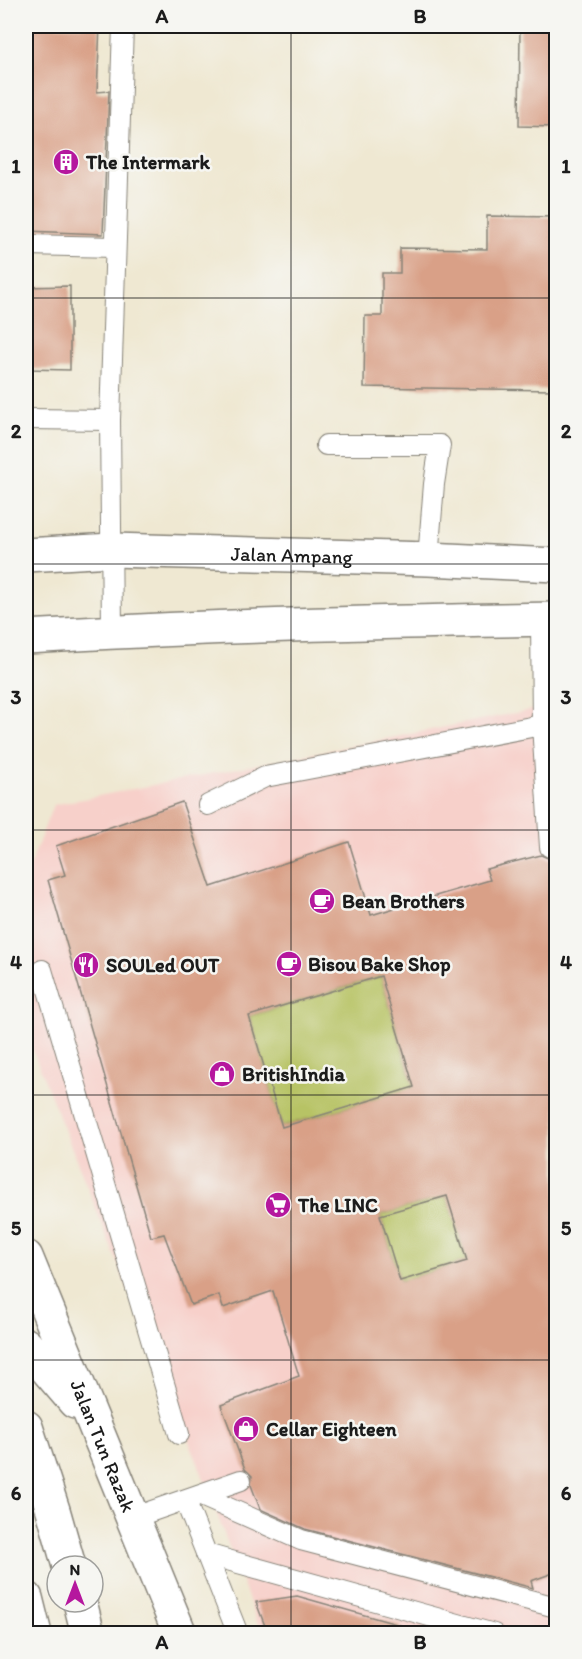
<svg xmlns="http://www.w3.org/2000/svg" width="582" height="1659" font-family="Itim,sans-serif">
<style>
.built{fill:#f7d0ca}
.green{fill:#b7c365;stroke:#6a7040;stroke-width:1.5}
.building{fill:#d9a087;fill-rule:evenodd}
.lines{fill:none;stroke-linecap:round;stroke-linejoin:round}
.service-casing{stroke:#868277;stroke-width:22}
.secondary-casing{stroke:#868277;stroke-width:36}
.primary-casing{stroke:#868277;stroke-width:36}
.service{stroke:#fff;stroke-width:20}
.secondary{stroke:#fff;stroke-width:33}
.primary{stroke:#fff;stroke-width:33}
.grid{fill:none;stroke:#1c1c1c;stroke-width:1.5;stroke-opacity:0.55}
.labels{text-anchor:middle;stroke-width:5;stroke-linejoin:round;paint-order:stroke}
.poi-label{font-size:20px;font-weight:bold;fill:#1c1c1c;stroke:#f6f6f2;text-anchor:start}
.street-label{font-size:20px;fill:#1c1c1c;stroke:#f6f6f2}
.neatline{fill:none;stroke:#1c1c1c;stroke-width:2}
.grid-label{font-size:20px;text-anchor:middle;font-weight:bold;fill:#1c1c1c}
</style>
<rect width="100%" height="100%" fill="#f6f6f2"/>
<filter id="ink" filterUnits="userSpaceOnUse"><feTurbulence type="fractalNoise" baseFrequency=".0167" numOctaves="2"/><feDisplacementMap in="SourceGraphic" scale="12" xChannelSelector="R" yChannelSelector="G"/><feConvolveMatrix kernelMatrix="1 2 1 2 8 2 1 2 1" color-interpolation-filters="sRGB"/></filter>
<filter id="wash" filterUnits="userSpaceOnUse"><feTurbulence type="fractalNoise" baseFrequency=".008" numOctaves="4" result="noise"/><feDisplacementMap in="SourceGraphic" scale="24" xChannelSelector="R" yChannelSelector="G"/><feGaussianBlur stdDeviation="1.35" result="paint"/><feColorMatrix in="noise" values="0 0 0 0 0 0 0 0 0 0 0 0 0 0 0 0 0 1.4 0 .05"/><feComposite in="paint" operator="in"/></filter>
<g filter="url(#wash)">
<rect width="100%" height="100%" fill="#efe8d2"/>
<path class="built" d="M556,705v928h-295l-60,-162 -175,-437v-158l27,-71z"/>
<g class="green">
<path d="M381,976l33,111 -132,40 -33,-111z"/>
<path d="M447,1196l20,65 -67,20 -20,-66z"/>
</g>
<g id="blocks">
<g class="building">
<path d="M26,26h74l-3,66 12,-1 -6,143 -77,-3z"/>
<path d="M520,26h36v101l-37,-1z"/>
<path d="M487,216l69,1v173l-192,-3 1,-71h17v-43h18v-25l87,1z"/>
<path d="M70,286v84l-44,-1v-82z"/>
<path d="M182,802l29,85 138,-45 22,73 119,-35 -4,-11 55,-14 9,4 6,-2v715l-25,9 2,7 -228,-59 -45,-20 -9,-24 1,-9 -7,-7 -24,-64 78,-29 -26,-85 -50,17 -4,-13 -28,10 -27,-71 -13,3 -103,-357 17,-5 -9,-29zM381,976l33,111 -132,40 -33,-111zM447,1196l20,65 -67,20 -20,-66z"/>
<path d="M297,1596l103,29 -1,9h-131l-12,-32z"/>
</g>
</g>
</g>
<g filter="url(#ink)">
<use href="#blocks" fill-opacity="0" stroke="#868277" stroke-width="1.5"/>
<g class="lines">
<g class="service-casing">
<g id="service">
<path d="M26,245l89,2"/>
<path d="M26,419l84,1"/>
<path d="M326,445h114l-6,39 -6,75"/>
<path d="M541,620l1,105 8,122"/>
<path d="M112,631l-2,-211 13,-394"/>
<path d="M208,805l57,-28 277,-52"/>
<path d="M42,970l137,464"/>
<path d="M199,1495l102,45 255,67"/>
<path d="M185,1500l53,134"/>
<path d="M132,1518l109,-38"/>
<path d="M206,1554l288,80"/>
</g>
</g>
<g class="secondary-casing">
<g id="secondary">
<path id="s1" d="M26,555l86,-5 316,9 128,6"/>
<path d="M26,637c176,-11 353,-15 530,-18"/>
<path id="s2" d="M26,1257l154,377"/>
<path d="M26,1345l49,57"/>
</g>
</g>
<g class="primary-casing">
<g id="primary">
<path d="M26,1427l27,83 16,56"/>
<path d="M26,1598l9,36"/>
<path d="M80,1602l8,32"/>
</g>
</g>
<use href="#service" class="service"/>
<use href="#secondary" class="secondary"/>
<use href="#primary" class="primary"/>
</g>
</g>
<path class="grid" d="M291,26v1608M26,298h530M26,564h530M26,830h530M26,1095h530M26,1360h530"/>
<defs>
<g id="building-disc" transform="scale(1.35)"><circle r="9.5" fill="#b5179e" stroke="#f6f6f2"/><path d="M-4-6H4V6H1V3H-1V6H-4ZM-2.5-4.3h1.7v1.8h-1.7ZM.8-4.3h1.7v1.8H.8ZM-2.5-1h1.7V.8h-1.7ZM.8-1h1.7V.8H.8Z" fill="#fff"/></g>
<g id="cafe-disc" transform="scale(1.35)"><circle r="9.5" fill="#b5179e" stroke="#f6f6f2"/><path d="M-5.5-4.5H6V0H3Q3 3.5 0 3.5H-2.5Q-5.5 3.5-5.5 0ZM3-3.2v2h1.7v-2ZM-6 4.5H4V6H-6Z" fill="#fff"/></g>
<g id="restaurant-disc" transform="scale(1.35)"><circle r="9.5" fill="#b5179e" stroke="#f6f6f2"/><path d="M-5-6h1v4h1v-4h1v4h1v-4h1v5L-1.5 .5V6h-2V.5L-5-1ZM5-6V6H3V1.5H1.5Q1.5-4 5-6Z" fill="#fff"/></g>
<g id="shop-disc" transform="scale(1.35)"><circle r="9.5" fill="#b5179e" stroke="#f6f6f2"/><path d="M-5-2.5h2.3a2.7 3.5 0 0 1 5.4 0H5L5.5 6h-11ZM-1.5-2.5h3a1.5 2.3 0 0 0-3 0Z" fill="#fff"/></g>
<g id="supermarket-disc" transform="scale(1.35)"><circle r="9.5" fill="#b5179e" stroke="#f6f6f2"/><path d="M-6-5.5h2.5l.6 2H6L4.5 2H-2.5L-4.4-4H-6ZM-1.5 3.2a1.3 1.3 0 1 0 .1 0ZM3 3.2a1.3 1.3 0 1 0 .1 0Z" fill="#fff"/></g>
</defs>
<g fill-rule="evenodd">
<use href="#building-disc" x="66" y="162"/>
<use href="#cafe-disc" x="322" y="901"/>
<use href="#cafe-disc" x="289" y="964"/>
<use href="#restaurant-disc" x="86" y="965"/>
<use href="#shop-disc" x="222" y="1074"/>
<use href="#supermarket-disc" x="278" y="1205"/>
<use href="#shop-disc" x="246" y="1429"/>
</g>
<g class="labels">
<g class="poi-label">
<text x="86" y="169">The Intermark</text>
<text x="342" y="908">Bean Brothers</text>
<text x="308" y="971">Bisou Bake Shop</text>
<text x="106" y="972">SOULed OUT</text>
<text x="242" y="1081">BritishIndia</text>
<text x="298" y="1212">The LINC</text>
<text x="266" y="1436">Cellar Eighteen</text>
</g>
<g class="street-label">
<text dy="7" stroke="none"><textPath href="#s1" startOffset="266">Jalan Ampang</textPath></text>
<text dy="7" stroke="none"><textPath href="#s2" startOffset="204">Jalan Tun Razak</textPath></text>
</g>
</g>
<rect width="582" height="1659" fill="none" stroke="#f6f6f2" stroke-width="66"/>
<g transform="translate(75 1584)"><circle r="28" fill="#f6f6f2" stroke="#9f9f9c" stroke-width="1.5"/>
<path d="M0-4.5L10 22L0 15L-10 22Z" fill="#b5179e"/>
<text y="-9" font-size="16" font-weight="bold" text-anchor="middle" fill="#1c1c1c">N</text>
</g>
<rect x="33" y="33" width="516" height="1593" class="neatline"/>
<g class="grid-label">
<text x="162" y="23">A</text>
<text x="420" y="23">B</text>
<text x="16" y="173">1</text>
<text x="566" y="173">1</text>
<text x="16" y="438">2</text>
<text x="566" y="438">2</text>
<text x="16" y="704">3</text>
<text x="566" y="704">3</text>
<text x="16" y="969">4</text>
<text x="566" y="969">4</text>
<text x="16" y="1235">5</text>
<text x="566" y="1235">5</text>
<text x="16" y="1500">6</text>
<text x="566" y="1500">6</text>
<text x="162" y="1649">A</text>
<text x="420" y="1649">B</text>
</g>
</svg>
